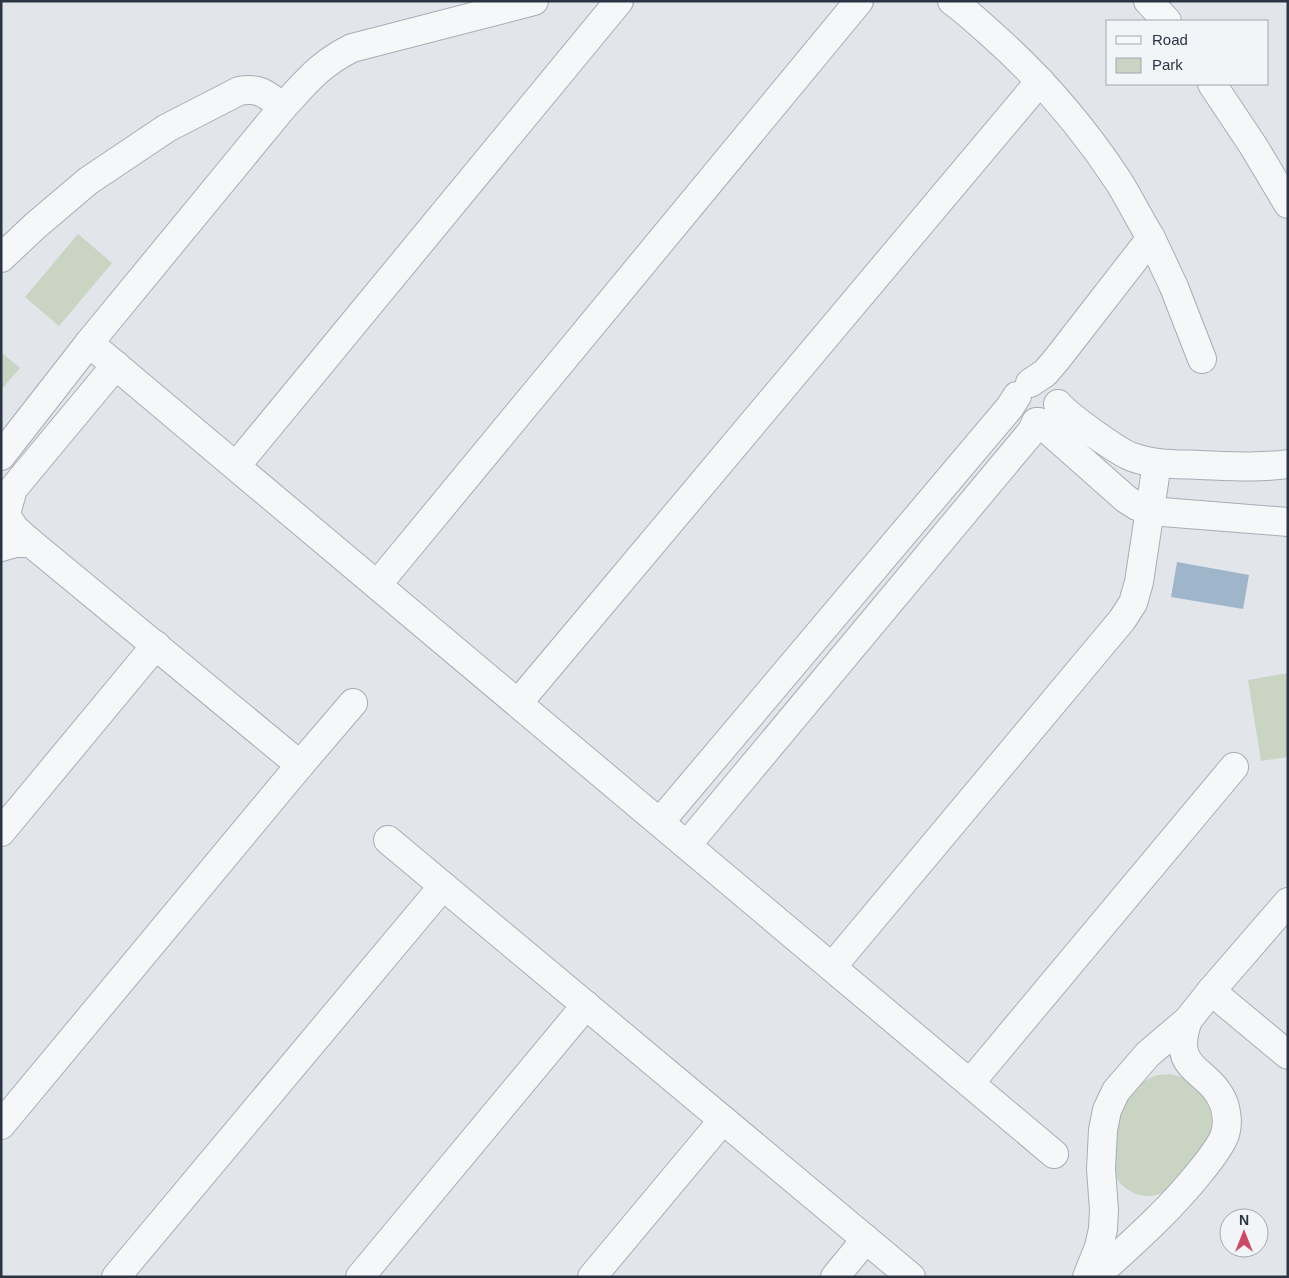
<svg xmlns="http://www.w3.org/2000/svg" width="1289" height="1278" font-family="Arial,sans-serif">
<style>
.green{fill:#c9d4c3}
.water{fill:#9eb5ca}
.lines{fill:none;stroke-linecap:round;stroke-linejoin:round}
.minor-casing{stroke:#a7adb5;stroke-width:30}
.minor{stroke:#f5f7f9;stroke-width:28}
</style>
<rect width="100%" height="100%" fill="#e2e6eb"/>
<g class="green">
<path d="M78,234l34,29 -53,63 -34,-29z"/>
<path d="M1,352l19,16 -19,22z"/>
<path d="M1288,673v84l-27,4 -13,-81z"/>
<path d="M1170,1074c6,2 13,3 18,6 22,15 31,44 17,67 -5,7 -12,14 -17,21 -7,9 -14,19 -24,24 -19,10 -42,0 -50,-19 -4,-9 0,-21 1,-30 1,-9 1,-22 4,-30 5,-14 19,-30 33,-36 5,-3 13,-2 18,-3z"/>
</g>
<path class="water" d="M1177,562l72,13 -6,34 -72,-12z"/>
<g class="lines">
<g class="minor-casing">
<g id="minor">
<path d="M952,1c14,10 26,21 38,32 49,43 93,94 129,149 11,18 21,38 32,56l-94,121 -12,14 -15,10"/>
<path d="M1148,1l19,20"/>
<path d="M1212,84l42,63 34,57"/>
<path d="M1151,238l23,49 28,72"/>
<path d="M1,258l34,-32 53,-45 79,-53 72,-37c21,-4 28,4 44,16"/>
<path d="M89,343l965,811"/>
<path d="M1058,404c10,12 60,48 74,53 22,8 45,7 68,8 29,1 59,3 88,-1"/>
<path d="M1039,422l87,77 11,7 13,5 138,11"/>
<path d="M1,456l88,-113 194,-236c24,-26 37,-43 69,-59l182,-47"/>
<path d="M236,466l383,-465"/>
<path d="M7,510l6,-21 103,-124"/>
<path d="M31,543l269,222"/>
<path d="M1,547l14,-4h16l-16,-14 -6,-9"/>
<path d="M377,585l482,-584"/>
<path d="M518,703l522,-622"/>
<path d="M660,822l350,-415 7,-11"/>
<path d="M1,832l155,-187"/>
<path d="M388,840l523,437"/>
<path d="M687,845l345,-414 4,-9"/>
<path d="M832,967l290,-347 11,-17 6,-21 18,-119"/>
<path d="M1211,991l77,64"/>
<path d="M970,1083l264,-316"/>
<path d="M1,1125l299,-360 53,-62"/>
<path d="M116,1277l327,-391"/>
<path d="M360,1277l226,-272"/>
<path d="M592,1277l131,-157"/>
<path d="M835,1277l31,-38"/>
<path d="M1087,1277l12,-30 4,-18 1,-19 -3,-41 2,-39 4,-20 9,-19 32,-37 40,-34 23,-29 77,-89"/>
<path d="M1095,1277c37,-34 74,-66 105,-105 9,-11 18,-22 24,-35 4,-10 3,-23 0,-33 -14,-37 -55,-31 -36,-84"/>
</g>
</g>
<use href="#minor" class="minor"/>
</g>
<rect width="1289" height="1278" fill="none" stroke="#2a3443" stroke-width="5"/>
<rect x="1106" y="20" width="162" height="65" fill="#f2f5f8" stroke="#a2a8b0"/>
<rect x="1116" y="36" width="25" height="8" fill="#f5f7f9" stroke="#a2a8b0"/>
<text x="1152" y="45" font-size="15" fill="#2a3443">Road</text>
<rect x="1116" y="58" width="25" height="15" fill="#c9d4c3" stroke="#a2a8b0"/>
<text x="1152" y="70" font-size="15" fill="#2a3443">Park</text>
<g transform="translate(1244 1233)"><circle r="24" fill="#f2f5f8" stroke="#a2a8b0"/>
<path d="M0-4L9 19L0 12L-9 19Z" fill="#ce4963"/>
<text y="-8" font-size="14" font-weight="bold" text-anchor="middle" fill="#2a3443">N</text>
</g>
</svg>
